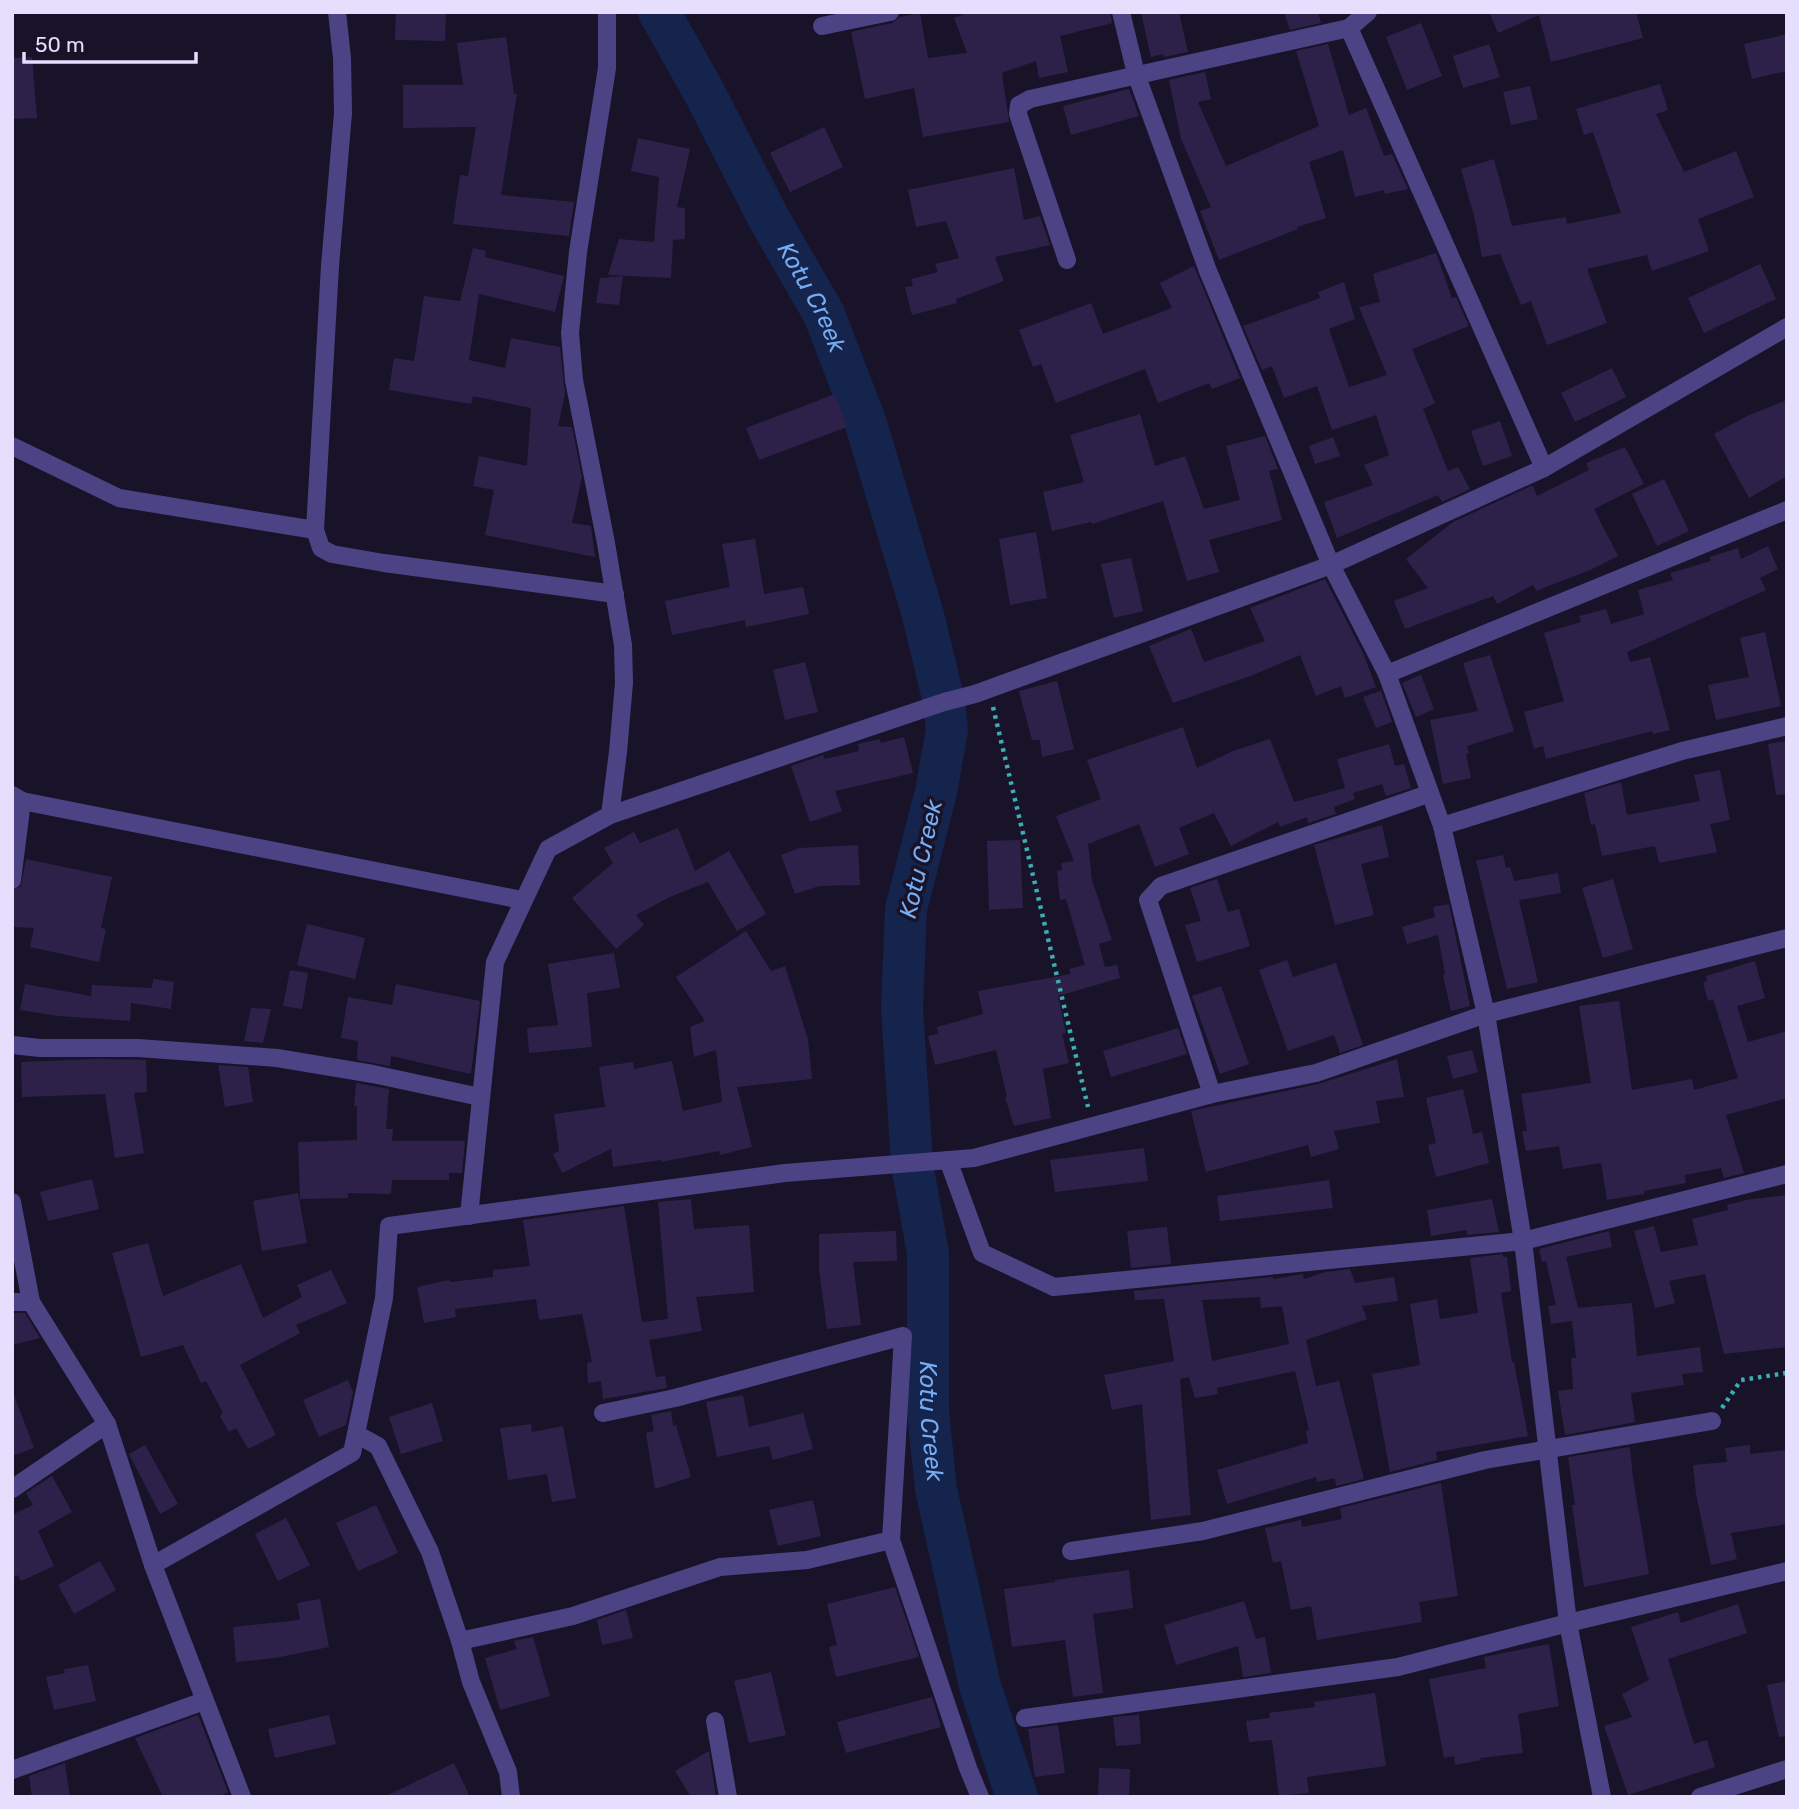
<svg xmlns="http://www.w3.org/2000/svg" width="1799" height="1809" font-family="Rubik,sans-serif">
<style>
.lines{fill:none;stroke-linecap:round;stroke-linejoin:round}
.river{stroke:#14244c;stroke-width:42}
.building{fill:#2d2149;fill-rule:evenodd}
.path{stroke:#3cadb3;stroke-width:4.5;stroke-dasharray:3.5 5;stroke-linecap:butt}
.street{stroke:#4c4384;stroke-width:18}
.labels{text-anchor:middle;stroke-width:7;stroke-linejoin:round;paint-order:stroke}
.water-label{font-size:24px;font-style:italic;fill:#75acf3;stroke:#191329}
</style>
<rect width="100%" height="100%" fill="#191329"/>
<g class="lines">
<path class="river" id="s1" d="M659,12l45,80 64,125 56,97 42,110 57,191 21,87 3,28 -11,62 -30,117 -4,99 10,156 16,89v160l8,76 44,197 37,111"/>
</g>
<g class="building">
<path d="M396,12h50l-1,29 -50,-1z"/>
<path d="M970,12h140l2,11 -52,13 8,36 -29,6 -3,-17 -34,12 7,49 -86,15 -9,-49 -49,11 -14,-67 41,-9 8,-6 20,-4 8,45 39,-5 -13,-35z"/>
<path d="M1141,12h38l9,40 -24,5 -1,-3 -12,3z"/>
<path d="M1284,12h34l3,11 -31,7z"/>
<path d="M1489,12h147l7,26 -92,24 -12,-47 -41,18z"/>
<path d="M1421,23l21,53 -35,14 -21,-53z"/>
<path d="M1787,34v37l-35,8 -8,-35z"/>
<path d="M506,37l8,57h3l-16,101 73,7 -5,34 -116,-12 7,-49 8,1 8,-49 -73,1v-43h60l-6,-42z"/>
<path d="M1328,44l21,71 17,-7 18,48 8,-2 16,35 -23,5 -1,-4 -29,7 -12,-47 -34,12 17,56 -29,9 1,2 -79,31 -19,-49 11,-4 -30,-68 -12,-59 36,-8 6,27 -13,3 28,64 93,-40 -23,-75z"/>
<path d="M1489,44l11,33 -37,11 -10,-32z"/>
<path d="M32,57l5,61 -25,1v-61z"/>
<path d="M1660,84l8,26 -12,4 28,58 52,-21 18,46 -56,22 11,32 -57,20 -5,-16 -60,14 20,54 -60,22 -16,-44 -10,4 -21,-51 -18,3 -7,-37 -14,-51 33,-10 18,67 54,-9 1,7 54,-11 -28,-81 -9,3 -8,-26z"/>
<path d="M1530,86l8,33 -27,6 -8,-33z"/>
<path d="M1129,89l10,27 -68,19 -8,-29z"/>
<path d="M824,127l19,40 -53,25 -20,-39z"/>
<path d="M638,138l52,11 -13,58 8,1v31l-12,1 -2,38 -63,-3 11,-36 35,3 5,-65 -28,-6z"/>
<path d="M1014,168l10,52 16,-4 10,29 -55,12 9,24 -48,18 1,4 -45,12 -7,-28 8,-1 -2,-7 27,-7 -3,-8 24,-6 -13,-37 -30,6 -8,-37z"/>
<path d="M473,248l13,3 -1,6 79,19 -9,36 -76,-18 -10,66 36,8 6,-30 49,9 5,47 -7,32 14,1 10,50 -10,46 19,3 4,31 -110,-22 9,-45 -21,-4 6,-30 48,10 4,-58 -58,-12 -2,8 -82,-14 5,-32 20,3 10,-65 36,5z"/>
<path d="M1436,253l16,45 4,-1 13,29 -57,23 23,54 -12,6 25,62 10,-4 12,22 -28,13 -4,-7 -101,43 -13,-36 49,-17 -9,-20 25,-10 -13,-40 -44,15 -15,-44 -33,12 -12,-32 -10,4 -19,-44 77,-28 -2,-6 26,-10 11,37 -26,10 20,58 38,-12 -28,-68 21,-5 -7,-28z"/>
<path d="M1760,264l16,35 -72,34 -16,-35z"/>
<path d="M1194,266l46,112 -28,11 -3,-6 -51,20 -13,-34 -89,34 -15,-39 -8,3 -14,-37 72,-27 12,31 69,-26 -12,-25z"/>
<path d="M623,276l-4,29 -23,-2 4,-25z"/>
<path d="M1612,368l14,29 -51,25 -14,-29z"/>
<path d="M835,394l12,33 -88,33 -13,-32z"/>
<path d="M1787,400v76l-38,22 -35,-64 33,-18z"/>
<path d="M1140,414l15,52 30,-10 19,53 36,-9 -14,-54 39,-10 13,33 -9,2 13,49 -73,20 10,32 -32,9 -24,-80 -71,23 -1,-2 -39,9 -9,-39 41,-10 -14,-47z"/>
<path d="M1500,421l12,35 -29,10 -12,-35z"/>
<path d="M1333,437l7,19 -25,8 -6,-18z"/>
<path d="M1625,447l19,37 -50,25 24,47 -28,14 -54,21 -3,-6 -36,19 -4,-8 -88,33 -11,-28 34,-13 -22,-29 47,-37 78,-36h2l4,10 52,-26 -3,-7z"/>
<path d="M1664,479l25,52 -32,15 -25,-52z"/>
<path d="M1036,532l11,66 -37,7 -11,-66z"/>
<path d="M755,539l9,55 39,-7 6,27 -63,13 -1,-7 -73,15 -7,-34 65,-14 -8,-43z"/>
<path d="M1768,546l10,23 -18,9 6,12 -139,62 3,10 20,-5 20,73 -17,4 -1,-3 -106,28 -3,-13 -9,3 -10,-37 40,-11 -20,-68 37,-11 -2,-6 27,-7 5,15 33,-10 -6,-24 35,-10 -3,-7 41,-12 -1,-4 28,-9 3,11z"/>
<path d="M1131,558l12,53 -29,7 -13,-54z"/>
<path d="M1325,579l38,74 13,34 -31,11 -4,-12 -25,10 -16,-41 -47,20 -80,28 -24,-57 42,-17 13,33 61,-21 -15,-33z"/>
<path d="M1765,632l16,74 -65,14 -8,-35 41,-8 -9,-39z"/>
<path d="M1490,655l24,76 -47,15 2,7 -3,1 5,24 -28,6 -13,-64 48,-9 -15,-48z"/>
<path d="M805,662l13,50 -33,8 -12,-50z"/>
<path d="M1421,675l13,34 -18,8 -14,-34z"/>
<path d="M1057,681l17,68 -32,8 -2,-17h-8l-13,-49z"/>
<path d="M1381,691l11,31 -16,6 -13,-31z"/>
<path d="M1183,727l14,41 36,-17 37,-12 24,63 51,-14 -8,-29 52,-15 6,22 9,-2 7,24 -25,8 -4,-12 -29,9 2,6 -21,8 2,7 -28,9 -1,-6 -27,10 -2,-5 -47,24 -17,-33 -35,15 10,26 -34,13 -16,-43 -51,20 4,36 20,60 -13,4 6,23 12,-2 3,13 -62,18 8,37 -4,1 7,29 -26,6 8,49 -37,8 -9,-29h2l-11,-47 -61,15 -7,-29 10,-2 -1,-7 46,-13 -5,-23 93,-17 -2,-5 16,-4 -19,-66 -6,1 -3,-29 5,-1 -1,-7 13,-2 -18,-45 45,-17 -14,-39z"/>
<path d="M904,737l9,36 -78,18 7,20 -32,11 -19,-56 32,-11 2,4 34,-8 -1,-7 22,-5 1,4z"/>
<path d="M1787,741v53l-11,1 -8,-51z"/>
<path d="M1720,770l10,50 -20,4 7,28 -58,11 -4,-17 -53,10 -7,-32 -4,1 -7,-32 37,-11 6,33 73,-14 -6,-26z"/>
<path d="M1382,825l7,32 -28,7 13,51 -39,10 -21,-80z"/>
<path d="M678,828l17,43 34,-20 37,63 -29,17 -29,-49 -36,14 -36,19 8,10 -28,24 -44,-51 41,-35 -9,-15 30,-16 6,11z"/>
<path d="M1020,840l3,68 -34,2 -2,-69z"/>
<path d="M858,845l2,40 -41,1 -24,8 -14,-39 18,-7z"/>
<path d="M1503,855l3,13 4,-1 4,14 44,-8 3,20 -42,7 19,82 -31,7 -31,-128z"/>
<path d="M26,859l86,18 -11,51 5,1 -7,33 -69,-15 4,-19 -22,-1v-36l9,-5z"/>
<path d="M1217,879l11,33 11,-3 11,37 -53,16 -12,-37 16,-4 -11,-33z"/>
<path d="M1613,879l20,70 -30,9 -21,-70z"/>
<path d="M1449,904l21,102 -19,5 -8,-36 2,-1 -7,-39 -31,9 -5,-17 33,-10 -2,-10z"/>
<path d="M307,924l58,14 -10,41 -58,-14z"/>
<path d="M746,931l25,40 14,-5 23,73 4,40 -75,8 15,60 -32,8 -1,-4 -58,11v-2l-48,7 -2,-18 -49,24 -9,-19 6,-3 -5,-37 51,-7 -6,-40 34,-5 1,7 38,-8 11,50 39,-9 -6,-52 -22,7 -4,-30 15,-6 -29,-44z"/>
<path d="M614,953l6,35 -33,5 5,54 -63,6 -2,-25 31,-3 -10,-61z"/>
<path d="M1287,960l6,17 43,-14 27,82 -23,8 -6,-18 -46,16 -29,-81z"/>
<path d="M1755,961l10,37 -28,8 11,36 39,-11v67l-61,17 18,58 -20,5 -3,-10 -36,7 1,8 -42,8v3l-37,6 -6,-37 -38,6 -4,-23 -33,5 -4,-20h5l-6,-37 70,-11 -12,-77 40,-5 13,89 60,-11 2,11 44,-12 -25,-79 -5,2 -5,-18 4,-2 -1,-5z"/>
<path d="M290,970l18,3 -6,36 -19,-3z"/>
<path d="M153,979l21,3 -3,27 -40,-6 -1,18 -71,-5 -39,-6 5,-26 66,12 1,-11 60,3z"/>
<path d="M396,984l84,17 -9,73 -80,-18 -1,10 -33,-6 1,-19 -17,-3 7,-41 44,8z"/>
<path d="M1221,986l28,78 -29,10 -28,-78z"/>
<path d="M251,1008l20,1 -8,34 -19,-2z"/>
<path d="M1178,1028l9,26 -76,23 -8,-26z"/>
<path d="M1472,1050l6,22 -25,7 -6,-23z"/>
<path d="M97,1059l49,1 1,32 -13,1 10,60 -29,5 -10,-64 -83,3 -1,-35z"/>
<path d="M1397,1059l7,38 -28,4 4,22 -46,8 5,18 -28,8 -3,-12 -102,27 -15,-61 127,-27z"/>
<path d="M218,1065l30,2 5,35 -28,5z"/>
<path d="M356,1083l33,6 -3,40h7l-1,12h73l-3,32h-13v7h-57l-1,14 -43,-1v5l-48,1 -2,-57 59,-2v-34h-3z"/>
<path d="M1463,1089l10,45 9,-2 7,31 -53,14 -8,-32 8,-2 -10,-45z"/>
<path d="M1144,1148l4,33 -93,11 -5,-32z"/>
<path d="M92,1179l7,30 -51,12 -8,-29z"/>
<path d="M1329,1180l4,28 -113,13 -3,-25z"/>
<path d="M298,1193l9,50 -45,8 -9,-50z"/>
<path d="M1787,1195v152l-63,7 -19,-80 -36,7 6,22 -20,5 -21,-77 20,-5 7,26 37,-7 -6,-26 36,-9 -1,-5 19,-5z"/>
<path d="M691,1199l3,30 55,-4 5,67 -58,5 6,34 -53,9 7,37 9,-1 2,12 -64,11 -2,-18 -13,2 -1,-20 5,-1 -10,-48 -43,6 -3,-21 -81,10 1,8 -32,6 -7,-36 32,-7 1,2 43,-5v-7l37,-4 -7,-46 101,-14 18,116 26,-3 -10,-117z"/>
<path d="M1492,1199l7,33 -32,3v-5l-36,6 -4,-26z"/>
<path d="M1167,1227l4,37 -40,4 -4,-37z"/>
<path d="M896,1231l1,30 -44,1 8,63 -34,4 -8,-60v-35z"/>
<path d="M1609,1231l3,16 -46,10 12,51 54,-5 5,53 63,-9 3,25 -21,2 2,11 -53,8 4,29 -70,13 -7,-44 15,-2 -2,-31h5l-4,-37 -21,3 -3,-18 8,-1 -10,-44 -4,1 -3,-13z"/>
<path d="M148,1243l15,53 78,-32 22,54 39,-21 -5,-12 34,-15 16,33 -51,22 4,8 -60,32 36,70 -28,14 -12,-21 -7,4 -9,-16 3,-3 -17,-32 -5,2 -18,-38 -42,12 -29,-104z"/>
<path d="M1503,1254v3h4l4,34 -10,2 11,70 2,-1 14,74 -92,16 1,8 -47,12 -18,-98 48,-9 -10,-61 27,-5 3,20 38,-6 -8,-55z"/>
<path d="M1350,1269l5,14 39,-6 4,24 -36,5 5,13 -61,21 10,46 23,-5 25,98 -28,7 -1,-8 -18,4 -1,-5 -89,27 -10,-34 91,-27 -2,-12 3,-1 -14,-59 -78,17 1,6 -23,4 -6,-21 -9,2 11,136 -40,5 -9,-116 -30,6 -8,-35 70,-14 -10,-62 -29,1 -1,-9 139,-14v2l30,-5 1,5 21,-7zM1260,1297l1,11 21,-2 7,38 -77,17 -10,-61z"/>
<path d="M12,1313h13l15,25 -28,7z"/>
<path d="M348,1380l5,12 -7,33 -27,12 -16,-37z"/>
<path d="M12,1395h2l20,53 -22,8z"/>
<path d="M743,1395l6,32 54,-14 10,36 -40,11 -4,-14 -52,11 -11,-55z"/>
<path d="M432,1403l11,38 -42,13 -12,-37z"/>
<path d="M671,1411l2,15 3,-1 15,52 -36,12 -9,-56 8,-2 -3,-16z"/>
<path d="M531,1424l1,8 31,-6 13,72 -24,4 -5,-28 -39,6 -8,-52z"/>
<path d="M145,1445l33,59 -18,10 -31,-60z"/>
<path d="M1750,1445v9l37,-4v74l-56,9 6,26 -26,6 -15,-71 -3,-29 34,-3 -2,-14z"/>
<path d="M1630,1447l3,31 16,96 -65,13 -12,-82h3l-7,-48z"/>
<path d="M52,1476l20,36 -34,19 16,35 -33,15 -3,-6 -6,3v-63l21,-10 -7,-12z"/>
<path d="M1441,1483l17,113 -39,6 3,20 -105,18 -6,-34 -20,4 -10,-49 -8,2 -8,-35 36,-8 1,7 40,-8 -2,-11z"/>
<path d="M813,1500l8,36 -43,10 -9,-36z"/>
<path d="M376,1505l22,48 -40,18 -22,-48z"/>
<path d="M286,1518l24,47 -32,16 -23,-47z"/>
<path d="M100,1561l16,29 -42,24 -16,-29z"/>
<path d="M1129,1570l4,38 -40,6 10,79 -30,4 -8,-57 -53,7 -8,-58 51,-7v-2z"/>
<path d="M895,1587l24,70 -83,20 -7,-30 8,-2 -10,-41z"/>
<path d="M320,1599l9,48 -54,11 -39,4 -3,-35 67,-7 -3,-17z"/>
<path d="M1244,1601l12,38 9,-2 6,36 -28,4 -5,-31 -62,19 -12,-40z"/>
<path d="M1738,1604l9,29 -79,26 26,85 13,-4 8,27 -87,28 -24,-69 28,-9 -10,-23 27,-14 -18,-53 47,-15 3,11z"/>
<path d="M626,1610l7,28 -31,7 -5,-25z"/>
<path d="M533,1637l17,59 -50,14 -15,-52 32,-9 -3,-8z"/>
<path d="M1549,1644l10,62 -41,8 5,39 -43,5 1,2 -26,5 -1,-9 -10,2 -15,-79 57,-11 -2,-11z"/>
<path d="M88,1665l8,36 -42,9 -8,-33 19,-4 -1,-4z"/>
<path d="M771,1672l15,63 -37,8 -15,-62z"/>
<path d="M1787,1681v55l-8,1 -12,-52z"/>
<path d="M1375,1693l11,73 -79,11 2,16 -30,3 -7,-56 -23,2 -3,-21 24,-3 -1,-5 46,-6 -1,-5z"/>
<path d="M932,1697l9,30 -95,26 -9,-31z"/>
<path d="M198,1715l30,77 -10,5h-55l-28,-59z"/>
<path d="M329,1715l7,29 -61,14 -7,-29z"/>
<path d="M1139,1715l2,29 -25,2 -3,-29z"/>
<path d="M1058,1725l7,48 -30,4 -7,-48z"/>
<path d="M709,1751l7,46h-25l-16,-26z"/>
<path d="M65,1763l5,34h-38l-3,-21z"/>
<path d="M454,1763l16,34h-86z"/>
<path d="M1099,1768l31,1 -1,28h-31z"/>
</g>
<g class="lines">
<g class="path">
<path d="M993,707l95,400"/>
<path d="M1722,1408l19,-28 46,-7"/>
</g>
<g class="street">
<path d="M337,12l5,46 1,55 -13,153 -15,264 6,18 11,6 52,9 231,31"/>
<path d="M607,12v56l-29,184 -8,81 4,47 32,163 17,102 1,38 -6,69 -8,63"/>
<path d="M1121,12l15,62 72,197 123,294 56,109 55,152 44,188 37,227 45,382 34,174"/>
<path d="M1368,12l-19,16 195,440"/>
<path d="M822,26l68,-14"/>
<path d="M1067,260l-49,-146 1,-9 11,-6 319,-71"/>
<path d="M12,446l107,52 196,32"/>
<path d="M1387,674l400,-164"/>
<path d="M12,795l10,6 500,99"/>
<path d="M1442,826l240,-75 105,-25"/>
<path d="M12,880l10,-79"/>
<path d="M12,1045l28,3h98l139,10 96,16 107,23"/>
<path d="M1212,1094l-64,-194 13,-14 267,-92"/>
<path d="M948,1160l34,93 72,34 469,-46 264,-67"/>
<path d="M12,1202l19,100"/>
<path d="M469,1216l26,-254 53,-113 62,-34 334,-113 31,-8 356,-129 213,-97 243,-141"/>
<path d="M12,1302h19l76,122 46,141 89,232"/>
<path d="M603,1413l72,-15 228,-62 -12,204 77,228 12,29"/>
<path d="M356,1434l22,12 52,106 30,89 11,41 37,90 3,25"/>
<path d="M12,1489l95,-65"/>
<path d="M1071,1551l132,-20 282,-71 227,-39"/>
<path d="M153,1565l199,-112 32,-155 5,-72 396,-53 189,-15 238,-64 104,-21 170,-59 301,-76"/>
<path d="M460,1641l113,-25 147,-49 87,-7 84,-20"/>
<path d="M1025,1718l373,-51 170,-44 219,-52"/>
<path d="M715,1721l13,76"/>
<path d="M12,1770l192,-69"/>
<path d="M1700,1797l87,-28"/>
</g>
</g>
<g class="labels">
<g class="water-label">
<text dy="8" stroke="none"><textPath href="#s1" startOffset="324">Kotu Creek</textPath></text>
<text transform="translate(921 859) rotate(-77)" y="8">Kotu Creek</text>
<text dy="8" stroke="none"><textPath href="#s1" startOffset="1477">Kotu Creek</textPath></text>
</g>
</g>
<rect width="1799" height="1809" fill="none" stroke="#e5defc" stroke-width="28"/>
<path d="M24 52v10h172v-10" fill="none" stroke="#e5defc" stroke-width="3.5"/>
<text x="35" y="52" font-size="21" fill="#e5defc" stroke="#191329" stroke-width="5" paint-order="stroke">50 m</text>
</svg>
